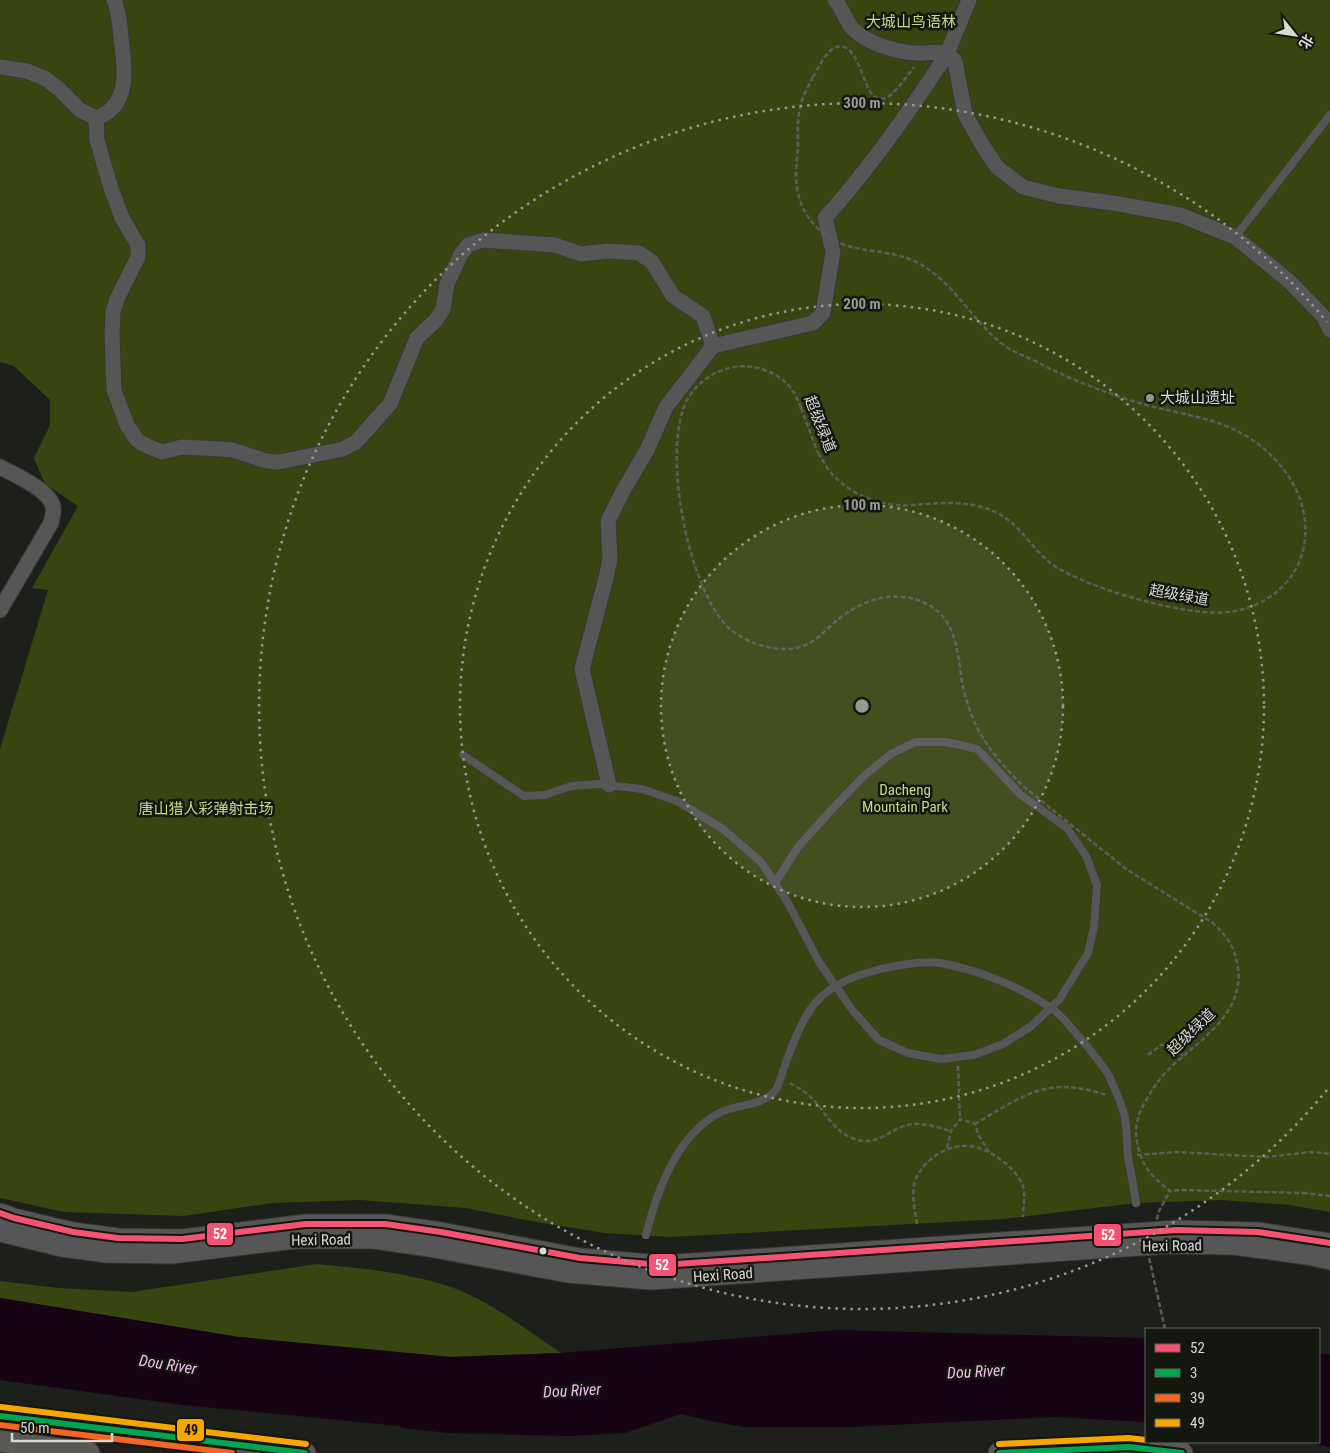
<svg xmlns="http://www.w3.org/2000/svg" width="1330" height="1453" font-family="'Roboto Condensed','Noto Sans SC',sans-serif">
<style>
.green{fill:#394510}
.water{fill:#160314}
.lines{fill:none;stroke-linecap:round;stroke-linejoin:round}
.service-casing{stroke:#373835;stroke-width:9}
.minor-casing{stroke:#373835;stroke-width:17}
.tertiary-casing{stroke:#373835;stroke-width:21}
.secondary-casing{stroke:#373835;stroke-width:23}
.path{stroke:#5d5c5b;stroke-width:2.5;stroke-dasharray:5 2.5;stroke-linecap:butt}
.service{stroke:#565656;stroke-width:8}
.minor{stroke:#565656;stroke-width:15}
.tertiary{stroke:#565656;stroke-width:19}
.secondary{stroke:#585856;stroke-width:21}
.path-bridge{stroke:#5d5c5b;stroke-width:2.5;stroke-dasharray:5 2.5;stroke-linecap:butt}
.bus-1-casing{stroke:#141610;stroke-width:10}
.bus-2-casing{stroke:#141610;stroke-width:10}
.bus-3-casing{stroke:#141610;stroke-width:10}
.bus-4-casing{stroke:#141610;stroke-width:10}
.bus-1{stroke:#f65372;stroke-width:6}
.bus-2{stroke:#00a651;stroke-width:6}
.bus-3{stroke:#f26522;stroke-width:6}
.bus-4{stroke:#f7a600;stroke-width:6}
.ring{fill:none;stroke:#979994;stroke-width:2.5;stroke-dasharray:2.5 5}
.poi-dot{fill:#979994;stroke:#141610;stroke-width:2}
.bus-dot{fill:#d8dad5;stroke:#141610;stroke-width:2}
.labels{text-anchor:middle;stroke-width:5;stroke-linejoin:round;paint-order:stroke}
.park-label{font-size:15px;fill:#c3dd85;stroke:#141610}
.poi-label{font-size:15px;fill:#d8dad5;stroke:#141610;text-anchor:start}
.street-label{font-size:15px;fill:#d8dad5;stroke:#141610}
.water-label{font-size:16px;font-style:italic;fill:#f7bbed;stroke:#141610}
.centre{fill:#979994;stroke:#141610;stroke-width:2.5}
.ring-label{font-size:15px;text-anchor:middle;font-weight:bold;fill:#979994;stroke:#141610;stroke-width:5;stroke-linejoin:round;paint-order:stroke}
.line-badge{stroke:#141610;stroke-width:2}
.badge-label{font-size:14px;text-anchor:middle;font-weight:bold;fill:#fff}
.pale-badge-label{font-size:14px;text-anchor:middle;font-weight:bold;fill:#111}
</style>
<rect width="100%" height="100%" fill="#1d1f1a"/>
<g class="green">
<path d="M0,0h1330v1212l-40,-7 -69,-5 -85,3 -132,16 -334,18 -65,-4 -74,-12 -65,-13 -106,-8 -88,3 -88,13 -120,-4 -64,-14v-449l48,-159 -16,-2 46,-82 -33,-22 -11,-26 16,-33v-25l-36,-34 -14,-4z"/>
<path d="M317,1264c43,4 86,8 128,21 43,14 79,43 116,68l-110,4 -212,-20 -239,-39v-17l58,7 74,4z"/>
</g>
<g class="water">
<path d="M0,1298l239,39 212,20 110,-4 275,-23 310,8v84l-92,-5 -202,10h-108l-34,-6 -29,-7 -56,19 -57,3 -119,-3 -48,-5 -1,-2 -217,-21 -183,-25z"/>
<path d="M1319,1353l11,2v92l-21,-5h10z"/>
</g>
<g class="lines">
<g class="service-casing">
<g id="service">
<path d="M1235,237l95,-122"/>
<path d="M463,755l61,41 21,-1 26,-9 28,-2 43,5 35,12 46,28 38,33 27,41 31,59 34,49 26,29 29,13 33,6 33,-4 29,-11 27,-17 29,-27 29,-47 6,-26 3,-42 -11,-29 -19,-28 -46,-33 -44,-46 -31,-7h-31l-24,12 -26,21 -30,31 -37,41 -23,36"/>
<path d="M646,1235c11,-45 31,-101 75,-123 17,-8 41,-6 54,-21 5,-6 7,-19 10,-26 7,-19 19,-52 34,-66 14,-14 33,-22 51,-27 16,-5 54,-12 70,-9 39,7 82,24 115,48 13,11 43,48 53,63 5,10 15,33 17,44 2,13 2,26 3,39 3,16 6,31 8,46"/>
</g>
</g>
<g class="minor-casing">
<g id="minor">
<path d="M969,0l-22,54 8,7 10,53 16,29 16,24 26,20 36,9 54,7 67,12 55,22 54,44 35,36 6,13"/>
<path d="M0,67l27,4 19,8 13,10 21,21 16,8c35,-11 29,-52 25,-80 -1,-13 -2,-26 -7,-38"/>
<path d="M96,118l1,22 13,45 12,33 16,27v12l-21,42 -4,13 -1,23 2,55 13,35 10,15 10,6 15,6 20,-5 37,2 14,1 33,11 13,1 64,-13 13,-7 34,-38 27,-66 19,-18 7,-11 4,-25 14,-30 7,-9 15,-5 72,5 26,9 27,-3 31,2 13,9 21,34 30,20 10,30"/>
<path d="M0,467c15,8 50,23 53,40 1,5 -1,11 -2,16l-51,87"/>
<path d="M609,785l-27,-116 25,-95 3,-15 -2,-38 15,-30 24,-41 19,-43 47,-61 100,-23 10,-10 10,-61 -8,-34c46,-51 85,-107 122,-164 -13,-4 -18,0 -30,-1 -21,-1 -49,-9 -64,-24 -7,-6 -10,-21 -18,-29"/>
</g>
</g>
<g class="tertiary-casing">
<g id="tertiary">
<path d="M0,1213l14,5 59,14 45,6 64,1 124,-15h79l56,8 139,26 82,7 515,-35 81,2 72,11"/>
<path d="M0,1232l62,15 44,6 65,1 124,-15h79l55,8 139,26 83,7 517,-36 65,1 74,10 23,5"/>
</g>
</g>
<g class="secondary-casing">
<g id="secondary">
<path d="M0,1416l305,37"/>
<path d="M0,1441l89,12"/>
<path d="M999,1453l130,-6 53,6"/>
</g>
</g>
<g class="path">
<path d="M813,77c5,-8 12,-24 21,-29 23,-11 28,37 39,47 4,4 8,4 14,3l11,-10 16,-21"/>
<path d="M801,408l17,45"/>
<path d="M1148,1055l13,-10 6,-1 16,12"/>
<path d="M958,1066l2,53"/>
<path d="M790,1083c5,3 11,6 16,10 18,14 24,36 46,45 28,11 38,-12 61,-14 13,-1 26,4 38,7"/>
<path d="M975,1124c20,-12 47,-30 70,-35 20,-5 42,0 62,6"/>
<path d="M947,1148l4,-17 9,-12 15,5 4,12 10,16"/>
<path d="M1137,1155l40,-3 89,5 46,-5 18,2"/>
<path d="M1303,1193l27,3"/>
<path d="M917,1224c-2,-14 -6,-29 -2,-43 8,-21 31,-37 55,-35 20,2 50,24 54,44 1,8 -1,19 -1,27"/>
</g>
<use href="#service" class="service"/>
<use href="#minor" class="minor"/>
<use href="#tertiary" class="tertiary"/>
<use href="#secondary" class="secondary"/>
<g class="path-bridge">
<path d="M813,77c-5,10 -11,20 -13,31 -3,13 -2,27 -2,40 -1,9 -2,19 -2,27 0,34 20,61 52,71 25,7 49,5 72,18 36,20 54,61 88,84 10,6 21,10 31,15 32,17 65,29 100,40 30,9 72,14 98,28 42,21 76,66 67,115 -7,37 -39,62 -76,66 -42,5 -139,-23 -175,-47 -22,-16 -33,-43 -60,-54 -25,-11 -53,-8 -80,-6 -27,3 -61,-9 -80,-30 -6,-6 -10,-15 -15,-22"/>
<path d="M801,408c-5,-13 -9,-22 -21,-30 -16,-11 -35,-15 -54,-9 -20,6 -37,21 -43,41 -18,53 5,169 40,212 18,21 57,34 83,23 11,-5 20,-15 29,-23 22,-19 50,-31 79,-23 42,12 43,48 48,83 2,13 7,26 12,39 11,25 30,46 49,65l103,83 87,54c14,13 23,26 25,45 6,48 -42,74 -71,103 -9,9 -15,19 -22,31 -7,12 -11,26 -8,40 2,10 5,20 11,28 6,8 15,15 22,21l11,-1 122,3"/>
<path d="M1165,1329l-17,-76 11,-42 11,-20"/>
<path d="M1144,1453l3,-11"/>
</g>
<g class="bus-1-casing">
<path id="bus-1" d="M0,1213l14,5 59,14 45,6 64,1 124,-15h79l56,8 139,26 82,7 515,-35 81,2 72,11"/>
</g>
<g class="bus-2-casing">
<g id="bus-2">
<path d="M0,1416l305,37"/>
<path d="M999,1453l130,-6 53,6"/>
</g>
</g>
<g class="bus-3-casing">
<path id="bus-3" d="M0,1425l232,28"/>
</g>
<g class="bus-4-casing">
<g id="bus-4">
<path d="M1,1407l305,37"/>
<path d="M999,1444l130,-6 17,2"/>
</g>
</g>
<use href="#bus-1" class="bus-1"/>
<use href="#bus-2" class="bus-2"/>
<use href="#bus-3" class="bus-3"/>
<use href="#bus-4" class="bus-4"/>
</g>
<circle cx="862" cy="706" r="201" fill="#979994" fill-opacity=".12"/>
<g class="ring">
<circle cx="862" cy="706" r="201"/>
<circle cx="862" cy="706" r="402"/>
<path d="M1327 1090A603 603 0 1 1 1327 322"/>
</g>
<circle class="poi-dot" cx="1150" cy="398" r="5"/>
<circle class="bus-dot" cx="543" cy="1251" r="4.5"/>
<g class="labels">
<g class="park-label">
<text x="911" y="27">大城山鸟语林</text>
<text x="905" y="795">Dacheng<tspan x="905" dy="17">Mountain Park</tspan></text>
<text x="206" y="814">唐山猎人彩弹射击场</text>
</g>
<g class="poi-label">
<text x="1160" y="403">大城山遗址</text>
</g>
<g class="street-label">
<text transform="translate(820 424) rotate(68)" y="5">超级绿道</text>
<text transform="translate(1179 595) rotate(10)" y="5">超级绿道</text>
<text transform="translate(1191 1032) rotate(-44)" y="5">超级绿道</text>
<text transform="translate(321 1240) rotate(-1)" y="5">Hexi Road</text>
<text transform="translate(1172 1246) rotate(-1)" y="5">Hexi Road</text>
<text transform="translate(723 1275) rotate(-4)" y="5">Hexi Road</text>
</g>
<g class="water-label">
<text transform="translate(168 1364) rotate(9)" y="6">Dou River</text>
<text transform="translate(976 1371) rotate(-3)" y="6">Dou River</text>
<text transform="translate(572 1390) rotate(-3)" y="6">Dou River</text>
</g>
</g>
<circle cx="862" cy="706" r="8" class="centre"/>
<g class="ring-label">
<text x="862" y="108">300 m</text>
<text x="862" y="309">200 m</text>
<text x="862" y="510">100 m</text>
</g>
<g class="line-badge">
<rect x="206" y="1222" width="28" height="24" rx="5" fill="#f65372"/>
<rect x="1093" y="1223" width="29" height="24" rx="5" fill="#f65372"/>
<rect x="648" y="1253" width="29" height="24" rx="5" fill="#f65372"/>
<rect x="176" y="1418" width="29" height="24" rx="5" fill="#f7a600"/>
</g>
<g class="badge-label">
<text x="220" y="1239">52</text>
<text x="1108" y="1240">52</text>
<text x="662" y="1270">52</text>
</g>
<g class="pale-badge-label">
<text x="191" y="1435">49</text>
</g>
<rect x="1145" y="1328" width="175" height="115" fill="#141610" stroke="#62645f"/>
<rect x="1155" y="1344" width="25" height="8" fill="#f65372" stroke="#62645f"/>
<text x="1190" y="1353" font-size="15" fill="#d8dad5">52</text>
<rect x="1155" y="1369" width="25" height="8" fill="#00a651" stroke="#62645f"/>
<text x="1190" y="1378" font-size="15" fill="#d8dad5">3</text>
<rect x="1155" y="1394" width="25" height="8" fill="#f26522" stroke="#62645f"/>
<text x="1190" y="1403" font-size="15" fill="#d8dad5">39</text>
<rect x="1155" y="1419" width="25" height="8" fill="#f7a600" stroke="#62645f"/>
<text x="1190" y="1428" font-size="15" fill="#d8dad5">49</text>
<g transform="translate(1295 35) rotate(120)" stroke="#141610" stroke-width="4" paint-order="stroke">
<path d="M0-4L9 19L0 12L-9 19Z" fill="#d8dad5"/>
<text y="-8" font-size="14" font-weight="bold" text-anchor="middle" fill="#d8dad5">北</text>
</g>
<path d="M12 1433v8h100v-8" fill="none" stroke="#d8dad5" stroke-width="2.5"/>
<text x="20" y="1433" font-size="15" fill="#d8dad5" stroke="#141610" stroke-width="4" paint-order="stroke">50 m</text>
</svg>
